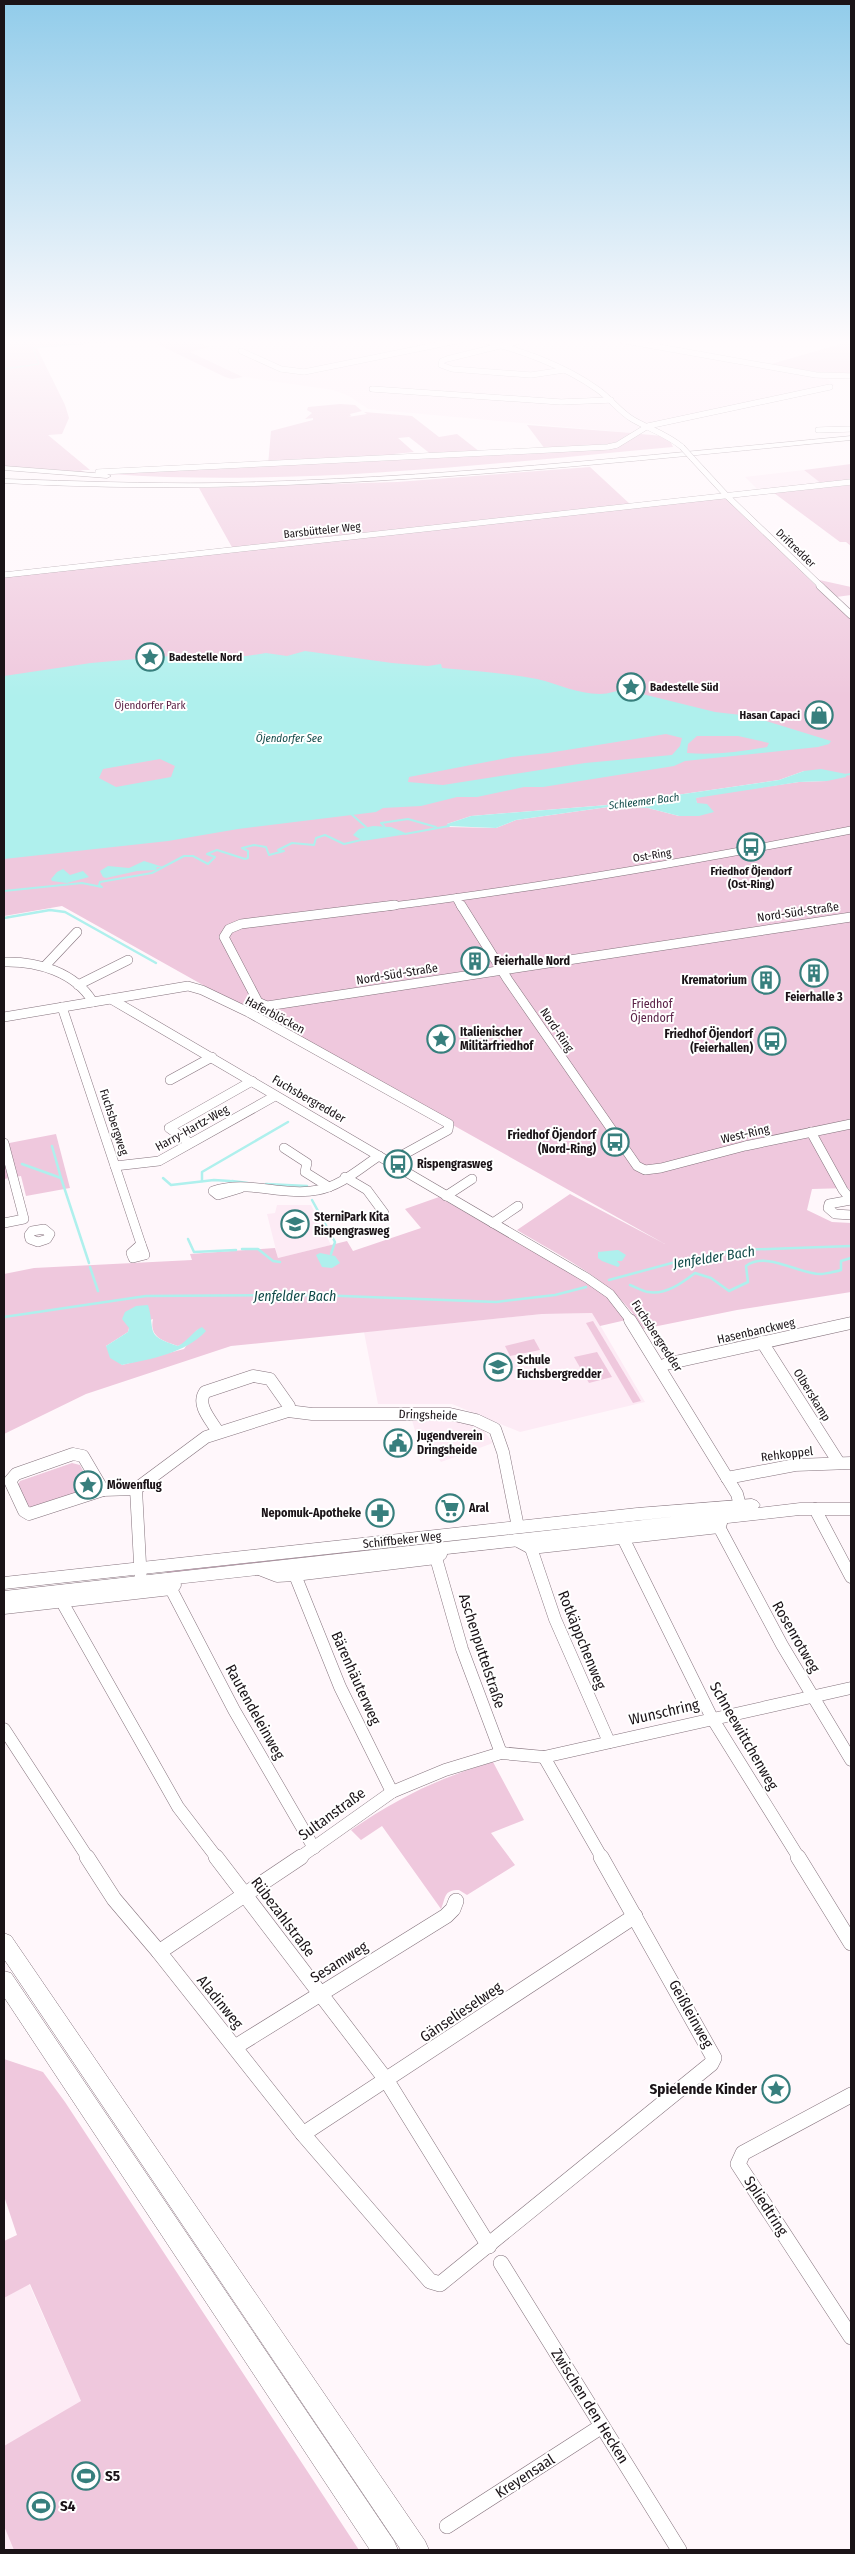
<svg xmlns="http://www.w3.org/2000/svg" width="855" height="2554" font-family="'Fira Sans Condensed',sans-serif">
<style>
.built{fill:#fdebf5}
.green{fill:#efc8dd;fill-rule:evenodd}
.water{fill:#aff0ed;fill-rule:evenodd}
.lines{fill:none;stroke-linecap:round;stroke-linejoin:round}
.stream-far2{stroke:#aff0ed;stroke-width:1}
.stream-far1{stroke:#aff0ed;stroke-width:2}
.stream{stroke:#aff0ed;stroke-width:2.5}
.minor-far4-casing{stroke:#85737d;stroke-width:6}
.minor-far3-casing{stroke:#85737d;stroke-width:8}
.minor-far2-casing{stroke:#85737d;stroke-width:10}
.minor-far1-casing{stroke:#85737d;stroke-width:13}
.minor-casing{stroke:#85737d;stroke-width:16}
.major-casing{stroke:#85737d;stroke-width:1}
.highway-casing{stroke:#85737d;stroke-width:1}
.minor-far4{stroke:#fff;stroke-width:5.5}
.minor-far3{stroke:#fff;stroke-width:7}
.minor-far2{stroke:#fff;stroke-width:9}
.minor-far1{stroke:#fff;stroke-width:12}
.minor{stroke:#fff;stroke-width:15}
.major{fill:#fff;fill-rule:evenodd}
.highway{fill:#fff;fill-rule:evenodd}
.minor-bridge-casing{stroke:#85737d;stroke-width:6;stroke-linecap:butt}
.minor-bridge{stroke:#fff;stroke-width:5.5}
.labels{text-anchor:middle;stroke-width:4;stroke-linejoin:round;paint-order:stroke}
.far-street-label{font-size:11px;fill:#1a1317;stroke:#fff}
.far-poi-label{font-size:11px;font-weight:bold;fill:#1a1317;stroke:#fff;text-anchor:start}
.far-park-label{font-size:11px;fill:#5b2247;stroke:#fff}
.far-water-label{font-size:11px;font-style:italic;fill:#114a49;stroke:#fff}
.street-label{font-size:12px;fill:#1a1317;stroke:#fff}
.poi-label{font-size:12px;font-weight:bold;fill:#1a1317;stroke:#fff;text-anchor:start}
.park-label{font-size:12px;fill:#5b2247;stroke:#fff}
.water-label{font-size:14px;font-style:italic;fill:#114a49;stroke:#fff}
.near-street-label{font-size:15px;fill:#1a1317;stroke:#fff}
.near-poi-label{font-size:15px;font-weight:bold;fill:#1a1317;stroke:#fff;text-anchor:start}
</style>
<rect width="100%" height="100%" fill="#fff7fb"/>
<g class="built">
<path d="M224,340h389l199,35 15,4 8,6 -184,40 -19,8 -264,-24 -19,-13 -16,-6 -89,-13 -55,-26 40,-8z"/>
<path d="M804,470l17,13 -63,7 -13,-13z"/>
<path d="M277,1205h34l20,40 -53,13 -11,-44 8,-1z"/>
<path d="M593,1313l52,89 -125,30 -68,-28h-74l-14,-72 178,-18z"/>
<path d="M451,1419l16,4 16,7 10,13 -52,19 -18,-25 -7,-3 -4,-14z"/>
<path d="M29,2284l52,117 94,149h-171v-252z"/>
</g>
<g class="green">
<path d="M4,340h133l-100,8 28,57 4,13 -7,16 -14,1 42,35h-10l8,3 -84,-7z"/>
<path d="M149,340h44l16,7 -19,5 53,25 -11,2 -7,-2z"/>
<path d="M851,341v34h-23l-57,-11z"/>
<path d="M340,404l15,1 7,6 -12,3 1,2 -3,1 19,-3 -3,-2 48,4 27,21 18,-3 23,18 -48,3 -23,-18 -11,1 16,14 -20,2 2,1 21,1 189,-8 34,-14 23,2 7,4 3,7c-185,17 -378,40 -564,27l159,-9 3,-34 42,-11v-2l-8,1 7,-6 -5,-3 1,-3z"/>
<path d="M527,425l105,8 -19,11 -68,5z"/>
<path d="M851,464v17l-29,3 -18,-14z"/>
<path d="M590,467l41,38 -398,44 -34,-61 198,-6z"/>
<path d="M851,485v61l-5,-4h-6l-66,-49z"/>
<path d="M726,498l125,122v571l-3,-3 -36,1 -5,21 25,12 19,1v69l-114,18 -94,19c-27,-48 -80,-71 -126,-99l53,-36 95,50 -603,-338 -58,10v-341zM804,771l23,10 -28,1 -92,13 -12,3 2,5 -18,13 -31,-8 -33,-2 -99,14 -20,8 -49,-1v-3l24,-8 137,-11 171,-25z"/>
<path d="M815,579l36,8v8l-15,2z"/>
<path d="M56,1134l14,54 -44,8 -5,-20 -17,3v-35z"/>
<path d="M439,1197l160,93 10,8 17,22 -26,6 -8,-13 -50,1 -311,32 -145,48 -82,40v-160l30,-6 158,-8 -2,-6 85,-6 3,10 69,-17 6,10 68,-23 -16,-19zM153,1319c-4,18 10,22 25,27l9,-4 11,-13 -14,20 -62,16 -16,-19 22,-14 1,-4z"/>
<path d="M593,1321l48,80 -8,2 -47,-80z"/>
<path d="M534,1339l6,11 -30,6 -5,-10z"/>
<path d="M597,1352l15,25 -23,6 -15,-26z"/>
<path d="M72,1463l8,2 11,21 -4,5 -53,18 -5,-2 -12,-21 3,-5z"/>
<path d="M377,1547l-21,6 -189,22v-4z"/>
<path d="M493,1762l31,58 -33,13 24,32 -48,30 -8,-5c-16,0 -13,8 -18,19l-59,-83 -21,14 -10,-10c47,-32 87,-52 142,-68z"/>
<path d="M4,2059l39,13 22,30 294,448h-345l-10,-24v-80l77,-45 -51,-117 -26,14v-57l13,-6 -13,-39z"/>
</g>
<g class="water">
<path d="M305,651l87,12 36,3 13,-2 1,4c32,3 64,5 95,11 22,5 40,15 63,15 9,0 17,-4 26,-4l89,22 35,4 81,25 -2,3 -11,3 -133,14 -11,5 -131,21h-19l-47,10h-20l-36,9 -38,2 -7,4 -138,17 -70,12 -164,18v-183l87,-13 91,-8 65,1 19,-3 21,3zM666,734l16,4 -2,8 -8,9 -87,8 -142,22 -35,-3 1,-5 103,-20 36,-4zM697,736h41l31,7 -2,4c-27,5 -53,8 -80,6l1,-9zM160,759l15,7 -4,11 -55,10 -17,-9 4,-9z"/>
<path d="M821,769l25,5v3l-19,4 -28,1 -103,16 1,5 10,1 7,8 -15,4h-20l-31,-8 -33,-2 -99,14 -20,8 -49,-2v-2l24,-8 137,-11 171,-25 25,-9z"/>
<path d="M373,826l18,1 17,7 -45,7 -10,-6 6,-6z"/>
<path d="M144,861l19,6h-6l-1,3 -19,1 -31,7 -3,-1 -3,-6 8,-5 21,2z"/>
<path d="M63,869l7,6 13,-4 6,6 -22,6 -15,-2 -1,-2 6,-7z"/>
<path d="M618,1250l8,5 -4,6h-5l3,4 -2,2 -16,-6 -4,-3v-6z"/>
<path d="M320,1253l15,3 5,7 -8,5 -10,-1 -6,-12z"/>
<path d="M148,1305c8,27 -4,30 30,41 10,-5 15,-15 24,-19l4,4c-20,22 -55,28 -84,34l-12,-7 -4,-12 22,-14 1,-4 -7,-9 3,-7 11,-6z"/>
</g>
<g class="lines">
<path class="stream-far2" d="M4,369l35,-5 -6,-16 90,-8"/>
<g class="stream-far1">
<path d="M844,775l7,-1"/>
<path d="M350,813l16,14"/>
<path d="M384,826l-3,-3 27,-4 28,8"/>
<path d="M405,834l44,-8"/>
<path d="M4,891l78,-8 20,4 -3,-2 1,-3 52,-9 32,-17h9l15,8 7,-7 -8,-3 10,-4 28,9 3,-1v-7l-6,-3 12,-3 12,2 3,8 15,-4 -6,-1 14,-7 22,2 2,-7 9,-3 19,9 17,-4"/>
</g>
<g class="stream">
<path d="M4,918l46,-8 15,2 91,51"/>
<path d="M52,1146l9,32"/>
<path d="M22,1164l39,14 28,85"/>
<path d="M163,1178l8,7 43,-5 16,1"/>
<path d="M202,1181v-9l86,-50"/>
<path d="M232,1181l16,2"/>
<path d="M266,1184l41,2"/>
<path d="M312,1200l23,42 -4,12"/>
<path d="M188,1239l6,13 42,-2"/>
<path d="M242,1249h16l15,12 7,1"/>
<path d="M90,1267l8,24"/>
<path d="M609,1280l74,-20 56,-10 112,-4"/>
<path d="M630,1285c6,2 12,6 18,7 18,3 34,-9 47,-19l16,5 18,13 19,-9 -2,-16c21,-16 56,10 76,8 6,-1 13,-2 19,-4v-9l10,-3"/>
<path d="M4,1317l142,-21 171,-1 179,7 59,-7 31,-8"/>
</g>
<g class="minor-far4-casing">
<g id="minor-far4">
<path d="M482,340c40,11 81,25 115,49 13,9 22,22 35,30 17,10 35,15 50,28"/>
<path d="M524,340l-77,19 -5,2 -1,4 11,4 79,6 33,-5"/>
<path d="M620,340l196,35 35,1"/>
<path d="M241,351l40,18 23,3 157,-32"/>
<path d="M372,389l189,13 50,-2"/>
<path d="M818,430l33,-1"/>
<path d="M692,458l35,38 95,91"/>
<path d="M98,472l510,-25 9,-2 31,-19 182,-39"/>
<path d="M4,575l847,-93"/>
</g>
</g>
<g class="minor-far3-casing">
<g id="minor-far3">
<path d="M820,586l31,29"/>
<path d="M456,898l5,9"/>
<path d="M384,907c157,-19 313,-47 467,-77"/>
</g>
</g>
<g class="minor-far2-casing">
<g id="minor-far2">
<path d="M395,905l-154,19 -12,5 -5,8 34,65 9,4 584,-89"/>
<path d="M461,905l47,75 129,186 8,4 16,-2 84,-22 106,-22"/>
<path d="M4,962c33,-1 71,10 89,40"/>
<path d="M45,966l32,-34"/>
<path d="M78,985l50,-25"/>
<path d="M111,999l476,279 23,16 21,27"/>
<path d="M62,1007l79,237"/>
<path d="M4,1017l184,-31 14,4 46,22 201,112 -1,6 -58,32"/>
<path d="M170,1080l42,-23"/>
<path d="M811,1132l32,58 8,10"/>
<path d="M4,1143l20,76 -20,4"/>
<path d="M190,1143l-21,-15 83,-47"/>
<path d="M284,1148l23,15 -2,9 24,15"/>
<path d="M115,1166l44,-5 116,-65"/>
<path d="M345,1177l22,13 17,23"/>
<path d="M241,1188l-23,7 -5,-4c33,-12 71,6 105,-1 23,-4 42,-22 61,-34"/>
<path d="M446,1196l26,-17"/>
<path d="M851,1200l-22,4 -1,4 7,6 16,1"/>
<path d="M493,1223l25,-17"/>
<path d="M44,1229l6,5 -3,5 -9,3 -8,-3 -1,-4 3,-4z"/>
<path d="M141,1244l4,11 -12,3 -2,-5z"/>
</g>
</g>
<g class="minor-far1-casing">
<g id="minor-far1">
<path d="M630,1320l107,174 5,19"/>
<path d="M762,1342l77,121"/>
<path d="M666,1364l185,-41"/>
<path d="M218,1432c-7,-12 -22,-27 -13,-40l48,-16 17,3 19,27 -1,5"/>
<path d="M73,1454l10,2 20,34 -74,24 -5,-3 -14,-30 6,-7z"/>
<path d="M727,1478l68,-13 56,-2"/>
<path d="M103,1490l33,-1"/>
<path d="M815,1509l36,68"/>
<path d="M719,1527l63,118 69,115"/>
<path d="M623,1538l89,180 87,140"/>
<path d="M516,1540l15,8 188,-21 2,-4"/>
<path d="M531,1548l24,71 54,123"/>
<path d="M436,1558l26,91 39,104"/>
<path d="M259,1569l18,7 18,-1 141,-17 5,-4"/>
<path d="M295,1575l45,112 52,105"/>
<path d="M141,1582l-5,-93 70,-52 82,-26 24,3h138l26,6 19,9 8,23 15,75"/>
<path d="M171,1589l63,121 80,138"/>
<path d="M62,1602l116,205 39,51"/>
<path d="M4,1608l167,-19 4,-4"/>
<path d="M4,1729l84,129"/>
<path d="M544,1757l58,101"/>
<path d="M299,1858l93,-66 53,-22 56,-17 43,4 307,-69"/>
</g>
</g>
<g class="minor-casing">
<g id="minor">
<path d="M87,1857l27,42 45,53 144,182 127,147 10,3 271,-220 3,-6 -113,-201"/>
<path d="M216,1857l171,224 102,165"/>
<path d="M798,1857l53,86"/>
<path d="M159,1952l142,-95"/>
<path d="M235,2047l211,-131 7,-7 3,-8"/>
<path d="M851,2095l-108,58 -5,11 113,173"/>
<path d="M303,2134l332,-218"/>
<path d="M501,2263l178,287"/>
<path d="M447,2526l155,-100"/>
</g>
</g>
<g class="major-casing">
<path id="major" d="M752,1499l5,2 3,4 -2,3 42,-5h51v12h-51l-796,88v-12l675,-75 -675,73v-12l633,-69z"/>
</g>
<g class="highway-casing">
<g id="highway">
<path d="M851,436v4c-282,27 -564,59 -847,43v-4c71,2 142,5 213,4 212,-4 423,-27 634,-47z"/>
<path d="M4,466l103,8 4,2 -4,2 -103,-8z"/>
<path d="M4,1933l7,3 414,605 4,9h-28l-397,-591z"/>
<path d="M4,1971l7,2 383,568 4,9h-28l-366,-553z"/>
</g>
</g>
<use href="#minor-far4" class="minor-far4"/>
<use href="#minor-far3" class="minor-far3"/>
<use href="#minor-far2" class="minor-far2"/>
<use href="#minor-far1" class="minor-far1"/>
<use href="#minor" class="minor"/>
<use href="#major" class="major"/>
<use href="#highway" class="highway"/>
<g class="minor-bridge-casing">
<path id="minor-bridge" d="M682,447l10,11"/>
</g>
<use href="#minor-bridge" class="minor-bridge"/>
</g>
<linearGradient id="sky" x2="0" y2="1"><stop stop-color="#91ccea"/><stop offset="0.49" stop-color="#fffbfd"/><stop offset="1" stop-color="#fffbfd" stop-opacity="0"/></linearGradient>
<rect width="855" height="697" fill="url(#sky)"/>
<defs>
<g id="sight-ring" transform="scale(1.4375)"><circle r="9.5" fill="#fff" stroke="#377f7d" stroke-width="1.5"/><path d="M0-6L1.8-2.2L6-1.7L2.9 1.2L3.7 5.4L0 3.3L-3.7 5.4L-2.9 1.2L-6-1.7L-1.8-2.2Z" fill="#377f7d"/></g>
<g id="shop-ring" transform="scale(1.4375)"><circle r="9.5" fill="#fff" stroke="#377f7d" stroke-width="1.5"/><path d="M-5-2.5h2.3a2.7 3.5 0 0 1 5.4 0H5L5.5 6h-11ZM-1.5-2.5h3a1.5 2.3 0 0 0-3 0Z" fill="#377f7d"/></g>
<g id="bus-ring" transform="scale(1.4375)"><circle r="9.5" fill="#fff" stroke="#377f7d" stroke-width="1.5"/><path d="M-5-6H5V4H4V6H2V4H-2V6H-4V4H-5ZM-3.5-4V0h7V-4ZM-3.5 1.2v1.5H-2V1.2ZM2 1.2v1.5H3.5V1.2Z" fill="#377f7d"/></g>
<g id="building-ring" transform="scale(1.4375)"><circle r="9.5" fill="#fff" stroke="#377f7d" stroke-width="1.5"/><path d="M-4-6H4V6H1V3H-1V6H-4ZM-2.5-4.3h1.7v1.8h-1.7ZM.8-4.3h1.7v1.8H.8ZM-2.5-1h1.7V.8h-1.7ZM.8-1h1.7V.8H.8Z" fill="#377f7d"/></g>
<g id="school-ring" transform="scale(1.4375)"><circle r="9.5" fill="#fff" stroke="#377f7d" stroke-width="1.5"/><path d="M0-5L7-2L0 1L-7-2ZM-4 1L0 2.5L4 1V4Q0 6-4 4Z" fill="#377f7d"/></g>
<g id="civic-ring" transform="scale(1.4375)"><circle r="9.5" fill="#fff" stroke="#377f7d" stroke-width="1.5"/><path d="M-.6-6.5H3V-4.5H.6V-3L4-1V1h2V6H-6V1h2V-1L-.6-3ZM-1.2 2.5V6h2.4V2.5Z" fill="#377f7d"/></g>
<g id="supermarket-ring" transform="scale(1.4375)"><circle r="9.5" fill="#fff" stroke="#377f7d" stroke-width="1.5"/><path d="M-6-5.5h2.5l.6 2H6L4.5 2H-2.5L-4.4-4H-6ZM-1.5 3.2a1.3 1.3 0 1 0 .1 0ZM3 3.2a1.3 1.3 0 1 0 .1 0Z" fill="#377f7d"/></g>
<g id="pharmacy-ring" transform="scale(1.4375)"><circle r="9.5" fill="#fff" stroke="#377f7d" stroke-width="1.5"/><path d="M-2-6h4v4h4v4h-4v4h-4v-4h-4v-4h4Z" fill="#377f7d"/></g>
<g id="stadium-ring" transform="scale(1.4375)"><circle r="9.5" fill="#fff" stroke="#377f7d" stroke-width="1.5"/><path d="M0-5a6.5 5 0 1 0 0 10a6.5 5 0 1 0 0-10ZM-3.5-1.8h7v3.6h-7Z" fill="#377f7d"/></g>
</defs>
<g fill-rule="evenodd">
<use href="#sight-ring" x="150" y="657"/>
<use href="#sight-ring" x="631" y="687"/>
<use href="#shop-ring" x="819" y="715"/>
<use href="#bus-ring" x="751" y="847"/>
<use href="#building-ring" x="475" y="961"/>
<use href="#building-ring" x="814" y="973"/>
<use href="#building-ring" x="766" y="980"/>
<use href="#sight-ring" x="441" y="1039"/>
<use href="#bus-ring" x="772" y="1041"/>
<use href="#bus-ring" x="615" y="1142"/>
<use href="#bus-ring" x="398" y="1164"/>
<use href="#school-ring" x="295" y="1224"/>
<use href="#school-ring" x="498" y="1367"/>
<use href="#civic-ring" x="398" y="1443"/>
<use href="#sight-ring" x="88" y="1485"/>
<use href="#supermarket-ring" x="450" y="1508"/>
<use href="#pharmacy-ring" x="380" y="1513"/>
<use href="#sight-ring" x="776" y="2089"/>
<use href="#stadium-ring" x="86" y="2476"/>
<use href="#stadium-ring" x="41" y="2506"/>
</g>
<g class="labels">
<g class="far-street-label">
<text transform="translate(322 530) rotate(-6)" y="4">Barsbütteler Weg</text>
<text transform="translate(796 548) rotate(44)" y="4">Driftredder</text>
<text transform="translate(652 855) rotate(-9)" y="4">Ost-Ring</text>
</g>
<g class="far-poi-label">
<text x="169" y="661">Badestelle Nord</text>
<text x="650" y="691">Badestelle Süd</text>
<text x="800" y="719" text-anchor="end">Hasan Capaci</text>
<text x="751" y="875" text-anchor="middle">Friedhof Öjendorf<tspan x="751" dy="13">(Ost-Ring)</tspan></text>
</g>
<g class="far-park-label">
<text x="150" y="709">Öjendorfer Park</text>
</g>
<g class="far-water-label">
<text x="289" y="742">Öjendorfer See</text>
<text transform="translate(644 801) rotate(-7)" y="4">Schleemer Bach</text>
</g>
<g class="street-label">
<text transform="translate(798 912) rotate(-8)" y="4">Nord-Süd-Straße</text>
<text transform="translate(397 974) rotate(-9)" y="4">Nord-Süd-Straße</text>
<text transform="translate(275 1015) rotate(28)" y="4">Haferblöcken</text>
<text transform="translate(557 1030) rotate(56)" y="4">Nord-Ring</text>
<text transform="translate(309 1099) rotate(30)" y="4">Fuchsbergredder</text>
<text transform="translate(114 1122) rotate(72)" y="4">Fuchsbergweg</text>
<text transform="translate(192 1128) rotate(-29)" y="4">Harry-Hartz-Weg</text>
<text transform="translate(745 1134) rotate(-13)" y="4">West-Ring</text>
<text transform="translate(756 1331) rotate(-13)" y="4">Hasenbanckweg</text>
<text transform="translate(657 1336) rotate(57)" y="4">Fuchsbergredder</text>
<text transform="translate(812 1395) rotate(58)" y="4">Olberskamp</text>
<text transform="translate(428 1415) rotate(2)" y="4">Dringsheide</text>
<text transform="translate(787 1454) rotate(-7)" y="4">Rehkoppel</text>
<text transform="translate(402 1540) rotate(-6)" y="4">Schiffbeker Weg</text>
</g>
<g class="poi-label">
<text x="494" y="965">Feierhalle Nord</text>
<text x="747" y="984" text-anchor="end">Krematorium</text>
<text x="814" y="1001" text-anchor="middle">Feierhalle 3</text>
<text x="460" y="1036">Italienischer<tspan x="460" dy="14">Militärfriedhof</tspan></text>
<text x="753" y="1038" text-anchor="end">Friedhof Öjendorf<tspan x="753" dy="14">(Feierhallen)</tspan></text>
<text x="596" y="1139" text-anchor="end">Friedhof Öjendorf<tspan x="596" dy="14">(Nord-Ring)</tspan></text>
<text x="417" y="1168">Rispengrasweg</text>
<text x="314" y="1221">SterniPark Kita<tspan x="314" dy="14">Rispengrasweg</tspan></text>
<text x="517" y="1364">Schule<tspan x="517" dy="14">Fuchsbergredder</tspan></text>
<text x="417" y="1440">Jugendverein<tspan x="417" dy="14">Dringsheide</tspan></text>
<text x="107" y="1489">Möwenflug</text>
<text x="469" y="1512">Aral</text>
<text x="361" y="1517" text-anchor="end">Nepomuk-Apotheke</text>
</g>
<g class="park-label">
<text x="652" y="1008">Friedhof<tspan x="652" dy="14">Öjendorf</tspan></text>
</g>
<g class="water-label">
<text transform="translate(714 1257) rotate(-9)" y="5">Jenfelder Bach</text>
<text x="295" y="1301">Jenfelder Bach</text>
</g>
<g class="near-street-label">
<text transform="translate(796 1637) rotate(60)" y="5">Rosenrotweg</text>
<text transform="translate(582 1640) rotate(68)" y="5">Rotkäppchenweg</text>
<text transform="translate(482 1651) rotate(72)" y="5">Aschenputtelstraße</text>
<text transform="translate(356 1678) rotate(66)" y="5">Bärenhäuterweg</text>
<text transform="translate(255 1712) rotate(61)" y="5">Rautendeleinweg</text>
<text transform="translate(664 1712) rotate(-13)" y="5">Wunschring</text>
<text transform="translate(744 1736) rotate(60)" y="5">Schneewittchenweg</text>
<text transform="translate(332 1814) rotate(-36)" y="5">Sultanstraße</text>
<text transform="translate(283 1917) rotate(53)" y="5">Rübezahlstraße</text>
<text transform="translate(339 1962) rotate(-32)" y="5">Sesamweg</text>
<text transform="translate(220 2002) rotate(51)" y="5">Aladinweg</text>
<text transform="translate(461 2012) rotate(-34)" y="5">Gänselieselweg</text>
<text transform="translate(691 2014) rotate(61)" y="5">Geißleinweg</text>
<text transform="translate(766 2206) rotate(57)" y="5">Spliedtring</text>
<text transform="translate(590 2406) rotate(58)" y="5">Zwischen den Hecken</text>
<text transform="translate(525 2476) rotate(-33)" y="5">Kreyensaal</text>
</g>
<g class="near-poi-label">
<text x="757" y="2094" text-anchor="end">Spielende Kinder</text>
<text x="105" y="2481">S5</text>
<text x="60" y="2511">S4</text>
</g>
</g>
<rect width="855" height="2554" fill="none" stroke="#1a1317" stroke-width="10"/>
</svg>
